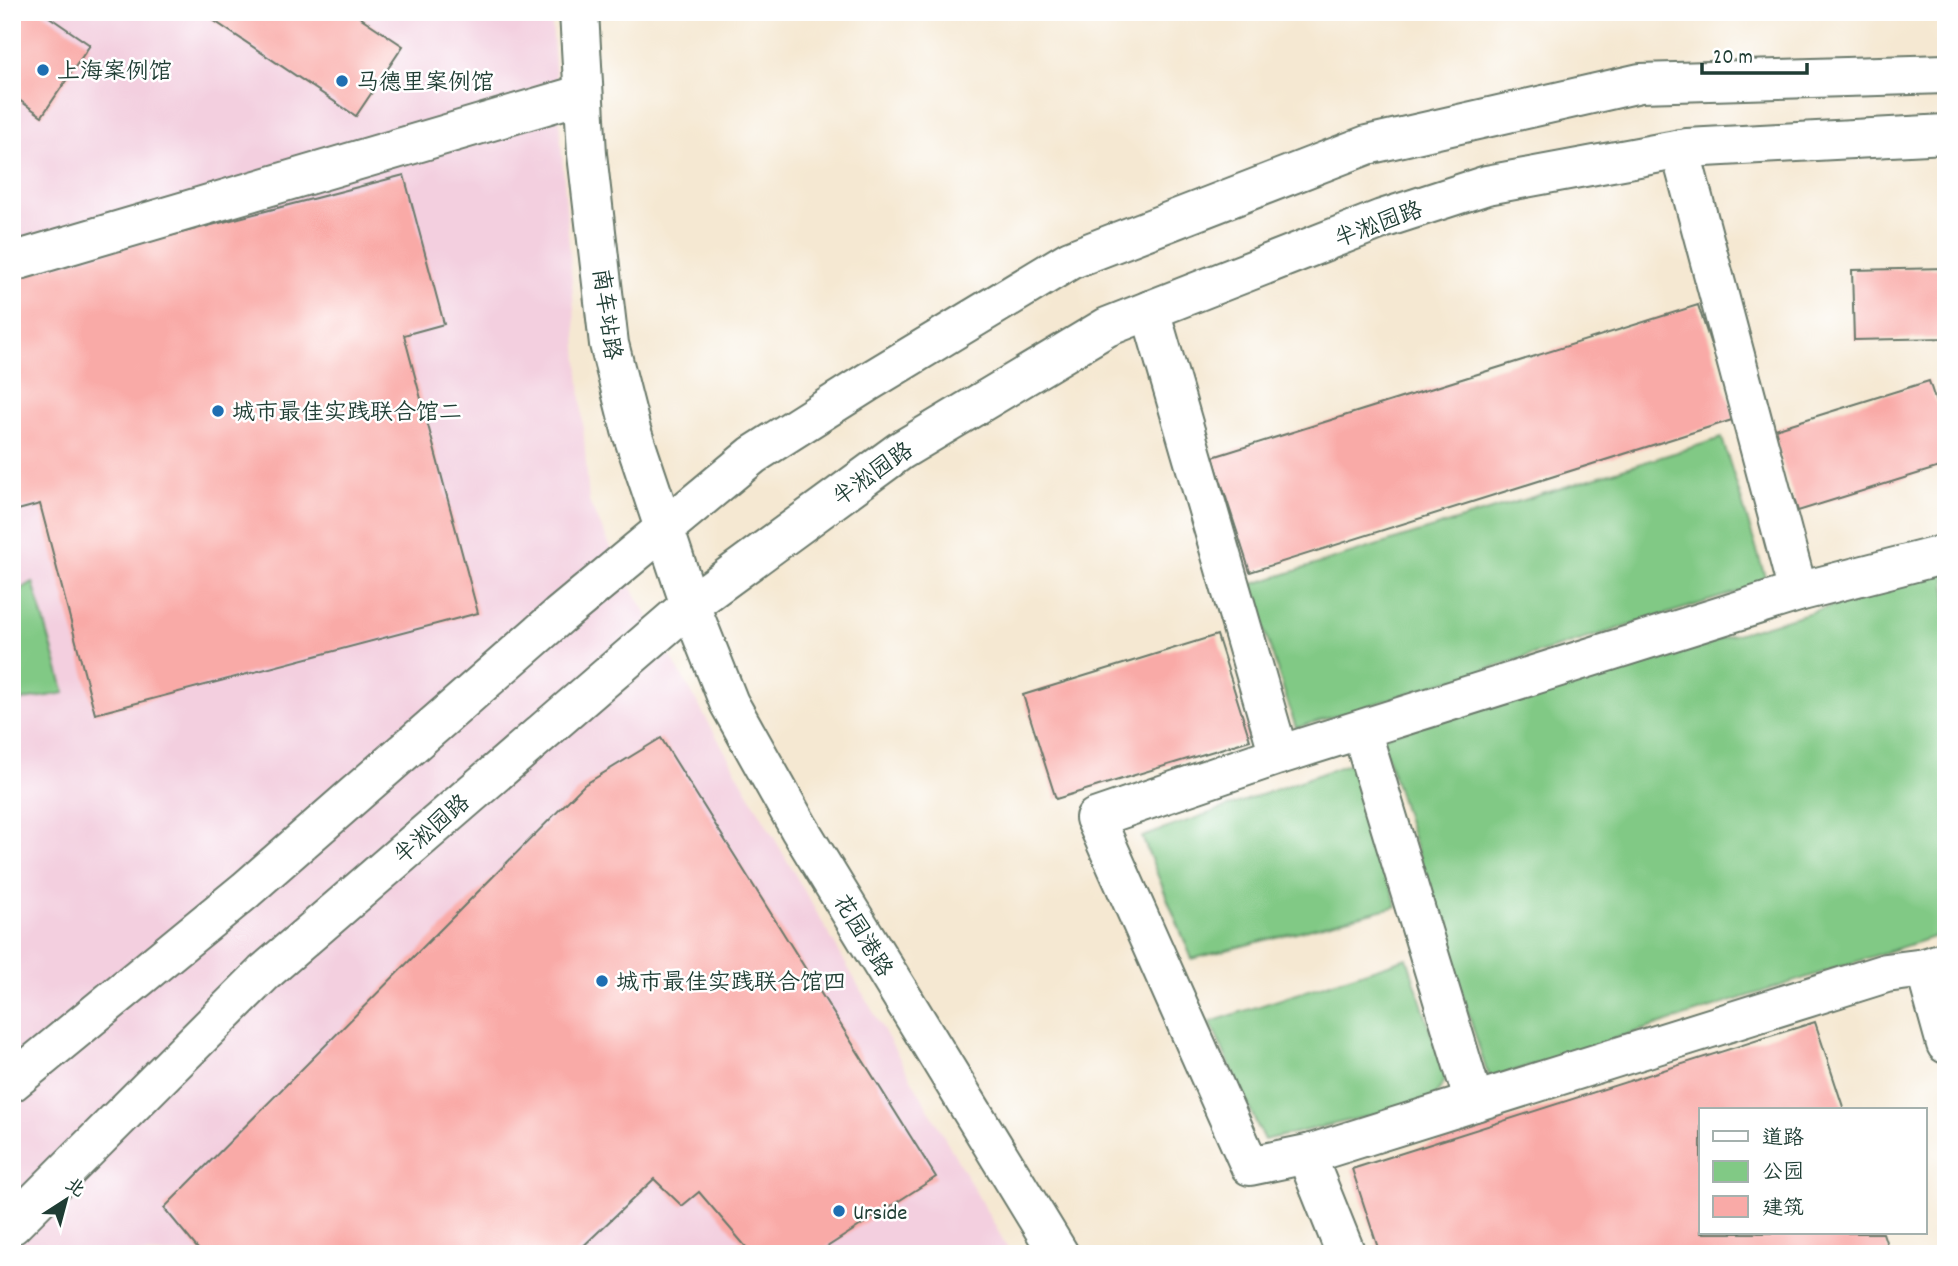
<svg xmlns="http://www.w3.org/2000/svg" width="1958" height="1266" font-family="Dekko,'LXGW WenKai TC',sans-serif">
<style>
.built{fill:#f3cfdf}
.green{fill:#81c985;stroke:#50835c;stroke-width:2}
.building{fill:#f9aaa7}
.lines{fill:none;stroke-linecap:round;stroke-linejoin:round}
.minor-casing{stroke:#6a796b;stroke-width:42}
.major-casing{stroke:#6a796b;stroke-width:42}
.minor{stroke:#fff;stroke-width:38}
.major{stroke:#fff;stroke-width:38}
.poi-dot{fill:#1f6fb2;stroke:#fff;stroke-width:2.5}
.labels{text-anchor:middle;stroke-width:5;stroke-linejoin:round;paint-order:stroke}
.poi-label{font-size:23px;fill:#1f3d34;stroke:#fff;text-anchor:start}
.street-label{font-size:23px;fill:#1f3d34;stroke:#fff}
</style>
<rect width="100%" height="100%" fill="#fff"/>
<filter id="ink" filterUnits="userSpaceOnUse"><feTurbulence type="fractalNoise" baseFrequency=".0143" numOctaves="2"/><feDisplacementMap in="SourceGraphic" scale="14" xChannelSelector="R" yChannelSelector="G"/><feConvolveMatrix kernelMatrix="1 2 1 2 8 2 1 2 1" color-interpolation-filters="sRGB"/></filter>
<filter id="wash" filterUnits="userSpaceOnUse"><feTurbulence type="fractalNoise" baseFrequency=".00686" numOctaves="4" result="noise"/><feDisplacementMap in="SourceGraphic" scale="28" xChannelSelector="R" yChannelSelector="G"/><feGaussianBlur stdDeviation="1.57" result="paint"/><feColorMatrix in="noise" values="0 0 0 0 0 0 0 0 0 0 0 0 0 0 0 0 0 1.4 0 .05"/><feComposite in="paint" operator="in"/></filter>
<g filter="url(#wash)">
<rect width="100%" height="100%" fill="#f5e8d2"/>
<path class="built" d="M12,12h539l38,490 35,72 387,680h-999z"/>
<g class="green">
<path d="M1722,438l45,145 -471,145 -46,-143z"/>
<path d="M1946,573v360l-457,146 -108,-342z"/>
<path d="M33,582l32,111 -53,9v-108z"/>
<path d="M1351,763l46,143 -205,53 -50,-122z"/>
<path d="M1407,958l39,121 -15,23 -167,38 -54,-118z"/>
</g>
<g id="blocks">
<g class="building">
<path d="M12,12h30l48,33 -48,71 -30,-21z"/>
<path d="M201,12h151l51,34 -47,70z"/>
<path d="M404,175l40,149 -40,11 74,278 -383,101 -55,-210 -22,6 -6,-23v-210z"/>
<path d="M1946,268v70l-92,2 -2,-70z"/>
<path d="M1698,305l37,114 -485,153 -37,-115z"/>
<path d="M1929,381l17,52v32l-148,46 -26,-81z"/>
<path d="M1217,635l33,105 -194,59 -33,-104z"/>
<path d="M661,738l275,439 -120,77h-64l-53,-62 -17,14 -28,-27 -79,75h-373l-38,-46 420,-423z"/>
<path d="M1815,1022l29,88h-143v123h182l7,21h-510l-28,-85z"/>
</g>
</g>
</g>
<g filter="url(#ink)">
<use href="#blocks" fill-opacity="0" stroke="#6a796b" stroke-width="2"/>
<g class="lines">
<g class="minor-casing">
<g id="minor">
<path d="M579,12l8,142 22,190 22,86 59,175 39,98 70,125 260,426"/>
<path d="M1680,149l118,443"/>
<path d="M12,262l571,-168"/>
<path d="M1150,310l129,445"/>
<path d="M1946,554l-148,38 -519,163 -184,63 155,348 62,-13 574,-180 39,-5 21,-7"/>
<path d="M1361,730l113,372"/>
<path d="M1925,968l21,76"/>
<path d="M1312,1153l1,19 33,82"/>
</g>
</g>
<g class="major-casing">
<g id="major">
<path d="M12,1082l234,-192 313,-274 194,-161 115,-73 202,-122 297,-115 273,-62 306,-9"/>
<path d="M12,1225l252,-252 426,-368 210,-154 207,-124 275,-108 105,-34 200,-37 259,-14"/>
</g>
</g>
<use href="#minor" class="minor"/>
<use href="#major" class="major"/>
</g>
</g>
<g class="poi-dot">
<circle cx="43" cy="70" r="7"/>
<circle cx="342" cy="81" r="7"/>
<circle cx="218" cy="411" r="7"/>
<circle cx="602" cy="981" r="7"/>
<circle cx="839" cy="1211" r="7"/>
</g>
<g class="labels">
<g class="poi-label">
<text x="57" y="78">上海案例馆</text>
<text x="356" y="89">马德里案例馆</text>
<text x="232" y="419">城市最佳实践联合馆二</text>
<text x="616" y="989">城市最佳实践联合馆四</text>
<text x="853" y="1219">Urside</text>
</g>
<g class="street-label">
<text transform="translate(1378 223) rotate(-20)" y="8">半淞园路</text>
<text transform="translate(608 314) rotate(82)" y="8">南车站路</text>
<text transform="translate(872 473) rotate(-35)" y="8">半淞园路</text>
<text transform="translate(431 828) rotate(-41)" y="8">半淞园路</text>
<text transform="translate(864 935) rotate(59)" y="8">花园港路</text>
</g>
</g>
<rect width="1958" height="1266" fill="none" stroke="#fff" stroke-width="42"/>
<rect x="1699" y="1108" width="228" height="126" fill="#ffffff" stroke="#a5b1ae" stroke-width="2"/>
<rect x="1713" y="1131" width="35" height="10" fill="#ffffff" stroke="#a5b1ae" stroke-width="2"/>
<text x="1762" y="1144" font-size="21" fill="#1f3d34">道路</text>
<rect x="1713" y="1161" width="35" height="21" fill="#81c985" stroke="#a5b1ae" stroke-width="2"/>
<text x="1762" y="1178" font-size="21" fill="#1f3d34">公园</text>
<rect x="1713" y="1196" width="35" height="21" fill="#f9aaa7" stroke="#a5b1ae" stroke-width="2"/>
<text x="1762" y="1214" font-size="21" fill="#1f3d34">建筑</text>
<g transform="translate(66 1200) rotate(36)" stroke="#ffffff" stroke-width="5" paint-order="stroke">
<path d="M0-5L12 26L0 18L-12 26Z" fill="#1f3d34"/>
<text y="-10" font-size="19" font-weight="bold" text-anchor="middle" fill="#1f3d34">北</text>
</g>
<path d="M1702 63v10h105v-10" fill="none" stroke="#1f3d34" stroke-width="3.5"/>
<text x="1713" y="63" font-size="21" fill="#1f3d34" stroke="#ffffff" stroke-width="5" paint-order="stroke">20 m</text>
</svg>
